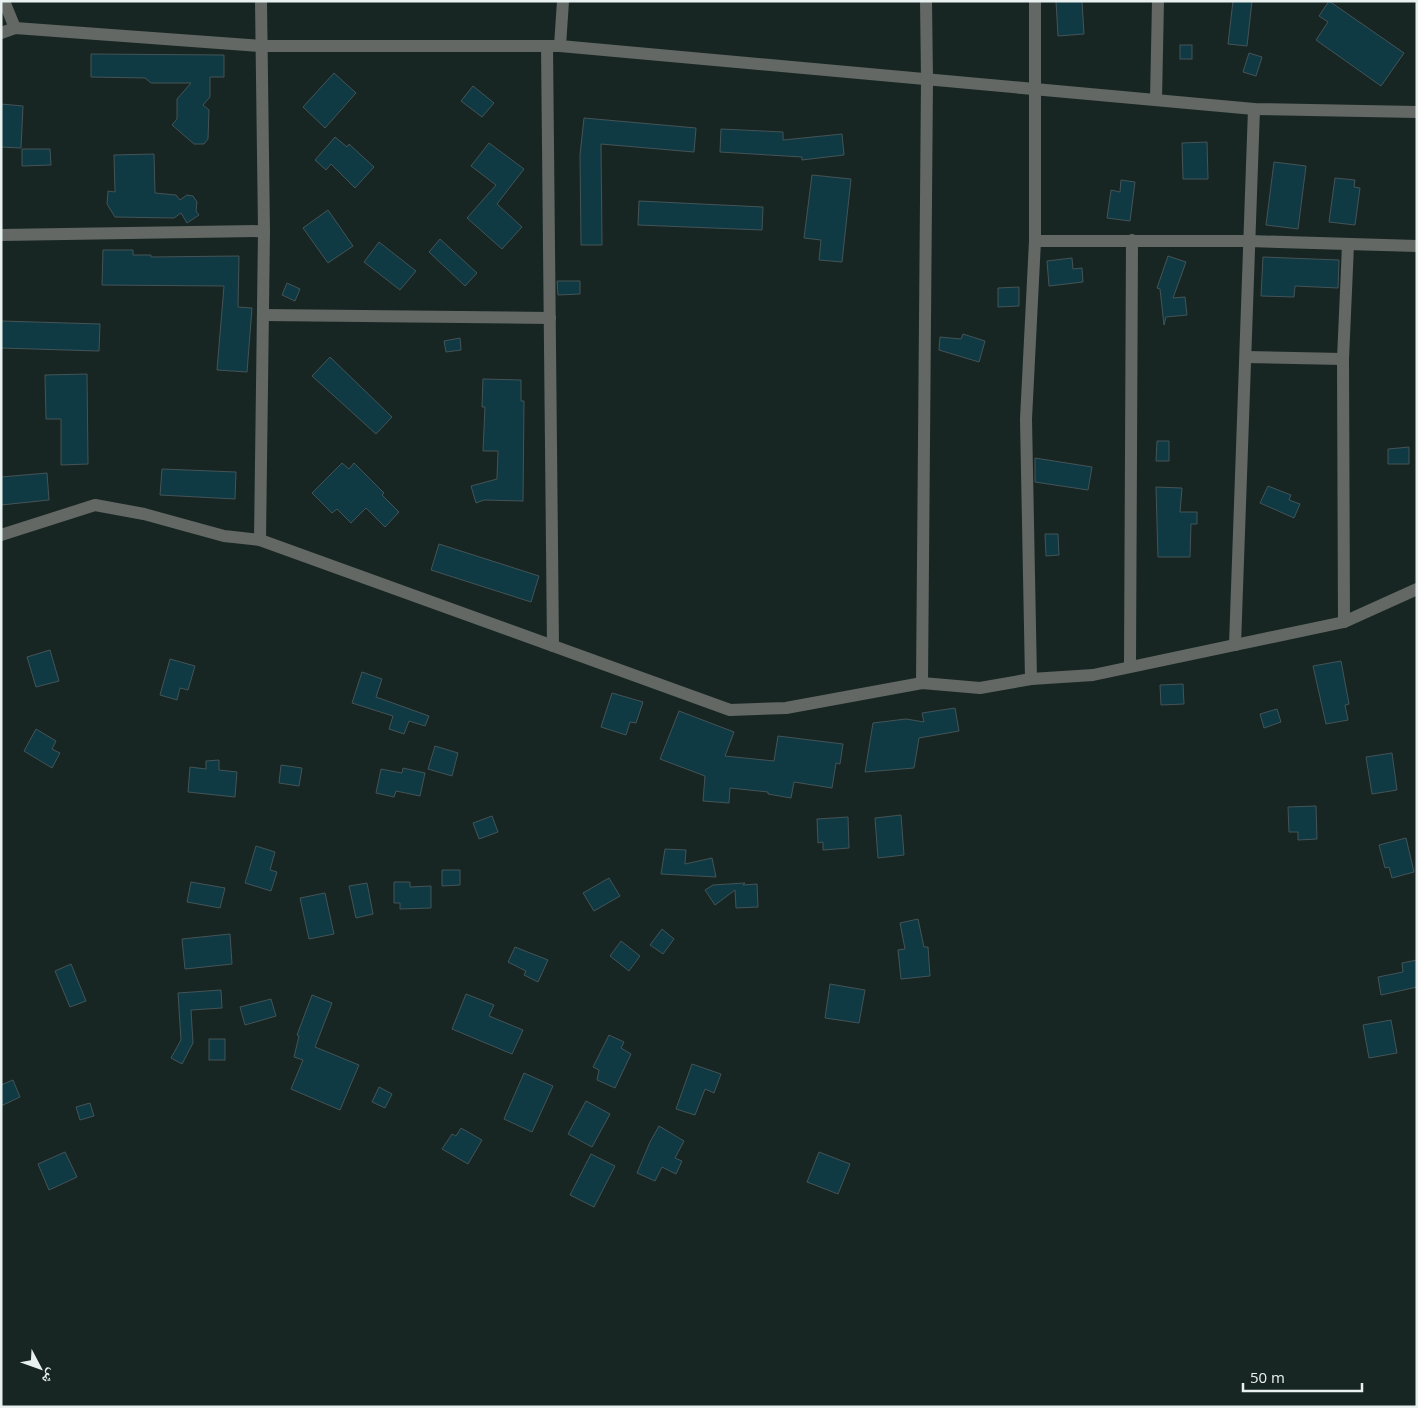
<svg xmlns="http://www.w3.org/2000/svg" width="1418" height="1408" font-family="'Open Sans','Noto Naskh Arabic',sans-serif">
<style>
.building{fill:#0f3a43;stroke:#445357}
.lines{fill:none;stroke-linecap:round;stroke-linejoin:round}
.minor{stroke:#636864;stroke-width:12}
</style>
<rect width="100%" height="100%" fill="#182623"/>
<g class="building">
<path d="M1056,1h26l2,33 -26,2z"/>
<path d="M1233,1h19l-5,45 -19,-2z"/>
<path d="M1329,1l75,52 -23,33 -65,-46 12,-18 -9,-6z"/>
<rect x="1180" y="45" width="12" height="14"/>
<path d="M1249,53l13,4 -6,19 -13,-4z"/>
<path d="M91,54l133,1v22h-14v20l-7,8 6,5 -1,29 -4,5h-10l-22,-19 5,-6v-20l14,-16h-40l-6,-5 -54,-1z"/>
<path d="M334,73l22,20 -31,35 -22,-21z"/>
<path d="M473,86l21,17 -12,14 -21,-16z"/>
<path d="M1,104l22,2 -2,42 -20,-1z"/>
<path d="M584,118l112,10 -2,24 -93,-8 1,101h-21l-1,-90z"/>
<path d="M721,129l62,3v8l59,-6 2,21 -42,5v-3l-82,-5z"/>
<path d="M335,137l12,10 2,-3 25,23 -19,21 -24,-24 -5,6 -11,-10z"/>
<path d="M1207,142l1,37h-25l-1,-36z"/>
<path d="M489,143l35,26 -27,35 25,23 -20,22 -35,-31 29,-33 -25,-19z"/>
<path d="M22,149h28l1,16 -29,1z"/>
<path d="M154,154l1,39 21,2 4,5 7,-5 6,1 4,6 -1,9 3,4 -12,8 -6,-10 -7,5 -59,-1 -8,-13 1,-13 7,1 -1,-37z"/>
<path d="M1274,162l32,4 -8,63 -32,-4z"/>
<path d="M812,175l39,4 -9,83 -23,-2 2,-20 -17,-2z"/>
<path d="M1335,178l20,2 -1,7 6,1 -5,37 -26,-3z"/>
<path d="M1121,180l14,2 -5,39 -23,-3 4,-28 9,2z"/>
<path d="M639,201l124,6 -1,23 -124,-5z"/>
<path d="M328,210l25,36 -25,17 -25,-35z"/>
<path d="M440,239l37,34 -12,13 -36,-34z"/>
<path d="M379,242l37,29 -16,19 -36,-28z"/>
<path d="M103,250h30v5h18v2l88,-1 -1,51 14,1 -5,64 -30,-2 7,-84 -122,-1z"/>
<path d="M1168,256l18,6 -13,36 12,-1 2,18 -21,2 -2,8 -4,-36 -3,-1z"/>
<path d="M1263,257l76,3 -1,28 -43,-2 -1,11 -33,-1z"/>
<path d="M1072,258l1,11 9,-1 1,14 -34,4 -2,-25z"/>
<path d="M557,281h23v13l-22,1z"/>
<path d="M287,283l13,6 -5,12 -13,-6z"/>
<path d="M1019,287v19l-21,1v-19z"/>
<path d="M1,321l99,3 -1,27 -98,-3z"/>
<path d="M963,334l22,7 -6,21 -40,-12 1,-13 21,2z"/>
<path d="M460,338l1,12 -15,2 -2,-11z"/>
<path d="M330,357l62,60 -16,17 -64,-58z"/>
<path d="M87,374l1,90 -27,1v-46h-15l-1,-44z"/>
<path d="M483,379l38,1v21h3l-1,100 -39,-1 -8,3 -5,-17 26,-7 1,-28h-15l2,-44h-3z"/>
<path d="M1157,441h12v20h-13z"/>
<path d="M1409,447v17h-21v-15z"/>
<path d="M1035,458l57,9 -4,23 -53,-8z"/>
<path d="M342,463l7,6 5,-6 30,30 -2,2 17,17 -14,15 -19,-19 -15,15 -14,-14 -5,4 -20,-20z"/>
<path d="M162,469l74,3 -1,27 -75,-4z"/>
<path d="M47,473l2,27 -48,5v-28z"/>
<path d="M1268,486l23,9 -2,5 11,4 -6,14 -34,-15z"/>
<path d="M1156,487l26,1 -2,24h17v12h-6l-1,33h-32z"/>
<path d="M1045,534h13l1,21 -13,1z"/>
<path d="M439,544l100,32 -8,26 -100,-32z"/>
<path d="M50,650l9,31 -23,6 -9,-30z"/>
<path d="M170,659l25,7 -7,24 -8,-2 -3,12 -17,-5z"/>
<path d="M1341,661l8,43 -4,1 3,15 -22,4 -13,-58z"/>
<path d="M362,672l20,7 -6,18 53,19 -4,10 -16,-5 -5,13 -15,-5 4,-13 -41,-13z"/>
<path d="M1183,684l1,20 -23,1 -1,-20z"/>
<path d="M612,693l31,9 -7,21 -6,-1 -4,13 -25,-8z"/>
<path d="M955,708l4,23 -40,7 -5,30 -49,4 8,-49 33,-4 18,3 -2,-9z"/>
<path d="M1277,709l4,13 -17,6 -4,-14z"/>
<path d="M679,711l55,21 -9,24 49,5 4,-25 65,8 -3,20 -4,-1 -4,25 -38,-6 -3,16 -23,-4v-2l-38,-4 -1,15 -26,-2 2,-25 -45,-17z"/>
<path d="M36,729l20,12 -4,8 8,4 -8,15 -28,-17z"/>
<path d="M435,746l23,7 -6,23 -24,-7z"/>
<path d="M1392,753l5,37 -25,4 -6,-37z"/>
<path d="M219,760v10l18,2 -2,25 -47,-5 2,-25 16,2v-8z"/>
<path d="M281,765l21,3 -3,18 -20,-3z"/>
<path d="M403,768l22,5 -5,23 -24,-5 -2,6 -18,-4 5,-24 21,4z"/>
<path d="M1316,806l1,33 -19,1v-8h-9l-1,-25z"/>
<path d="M901,815l3,40 -26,3 -3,-40z"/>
<path d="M492,816l6,16 -19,7 -6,-16z"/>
<path d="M848,817l1,31 -26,2v-8l-5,1 -1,-24z"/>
<path d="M1406,838l8,34 -22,6 -3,-11 -4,1 -6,-23z"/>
<path d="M256,846l19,6 -5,18 7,2 -6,19 -26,-8z"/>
<path d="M665,849l21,1 -1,14 27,-6 4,19 -55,-3z"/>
<path d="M442,870h18v15l-18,1z"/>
<path d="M609,878l11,18 -26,15 -11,-18z"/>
<path d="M191,882l34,6 -5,20 -33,-6z"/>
<path d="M394,882h16v5l21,-1v22l-31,1v-6h-6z"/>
<path d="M367,883l6,31 -17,4 -7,-32z"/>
<path d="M745,883l-2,2 14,-1 1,23 -22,1 -1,-18 -20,15 -10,-15 8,-5z"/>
<path d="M325,893l9,41 -25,5 -9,-41z"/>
<path d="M918,919l6,28h4l2,29 -29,3 -3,-29 7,-1 -5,-26z"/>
<path d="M662,929l12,10 -11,15 -13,-9z"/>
<path d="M230,934l2,30 -47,5 -3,-30z"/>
<path d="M621,941l19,15 -11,15 -19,-15z"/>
<path d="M515,947l33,13 -10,22 -14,-7 2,-4 -18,-9z"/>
<path d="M1417,960v27l-36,8 -3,-18 25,-5 -1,-9z"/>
<path d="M71,964l15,37 -16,6 -15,-36z"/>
<path d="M830,984l35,6 -6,33 -34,-5z"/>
<path d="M221,990l1,18 -31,2 2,33 -11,21 -11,-6 10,-18 -3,-47z"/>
<path d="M466,994l28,11 -5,11 34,14 -11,24 -60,-25z"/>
<path d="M312,995l20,8 -17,44 44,18 -19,45 -49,-21 12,-29 -9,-3 5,-21 -2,-1z"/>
<path d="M271,999l5,17 -31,9 -5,-18z"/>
<path d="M1391,1020l6,33 -28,5 -6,-33z"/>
<path d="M609,1035l15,7 -3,6 10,6 -16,34 -18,-8 2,-10 -6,-3z"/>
<rect x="209" y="1039" width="16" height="21"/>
<path d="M692,1064l29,10 -7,19 -9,-4 -10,26 -19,-6z"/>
<path d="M524,1073l29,13 -21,46 -28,-13z"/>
<path d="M13,1080l7,17 -19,9v-21z"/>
<path d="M379,1087l13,7 -7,14 -13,-6z"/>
<path d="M586,1101l24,13 -18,33 -24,-13z"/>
<path d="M90,1103l4,13 -14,4 -4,-13z"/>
<path d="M659,1126l25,15 -9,17 7,3 -6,13 -14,-7 -7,14 -18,-8 13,-31z"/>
<path d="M461,1128l21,12 -14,24 -26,-15 10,-15 4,2z"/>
<path d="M65,1152l12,25 -28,13 -11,-26z"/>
<path d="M819,1152l31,12 -12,30 -31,-12z"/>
<path d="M591,1154l24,12 -21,41 -24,-12z"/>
</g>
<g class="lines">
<g class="minor">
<path d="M4,1l11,27"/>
<path d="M261,1l3,230 -4,309 470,170 56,-2 136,-25 58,5 51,-9 62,-4 251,-53 73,-33"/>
<path d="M1,33l14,-5 246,18h299l694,63 163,3"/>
<path d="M547,46l6,600"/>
<path d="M560,46l3,-45"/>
<path d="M1156,100l2,-99"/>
<path d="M1,235l263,-4"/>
<path d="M1035,241h214l168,5"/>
<path d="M263,315l287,3"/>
<path d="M1246,357l97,2"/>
<path d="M1,535l94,-30 49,9 80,22 36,4"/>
<path d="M1344,622l-1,-263 5,-114"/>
<path d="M1235,645l19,-536"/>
<path d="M1130,666l2,-426"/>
<path d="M1031,679l-5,-260 9,-178v-240"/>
<path d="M922,683l5,-604 -1,-78"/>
</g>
</g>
<rect width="1418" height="1408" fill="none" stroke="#e8f1ef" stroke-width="5"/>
<g transform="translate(40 1368) rotate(131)" stroke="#182623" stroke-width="4" paint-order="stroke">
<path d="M0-4L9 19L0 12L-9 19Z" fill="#e8f1ef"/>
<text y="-8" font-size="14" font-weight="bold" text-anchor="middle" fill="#e8f1ef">ش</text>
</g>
<path d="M1243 1383v8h119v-8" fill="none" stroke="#e8f1ef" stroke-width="2.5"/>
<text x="1250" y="1383" font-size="15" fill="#e8f1ef" stroke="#182623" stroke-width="4" paint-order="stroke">50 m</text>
</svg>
